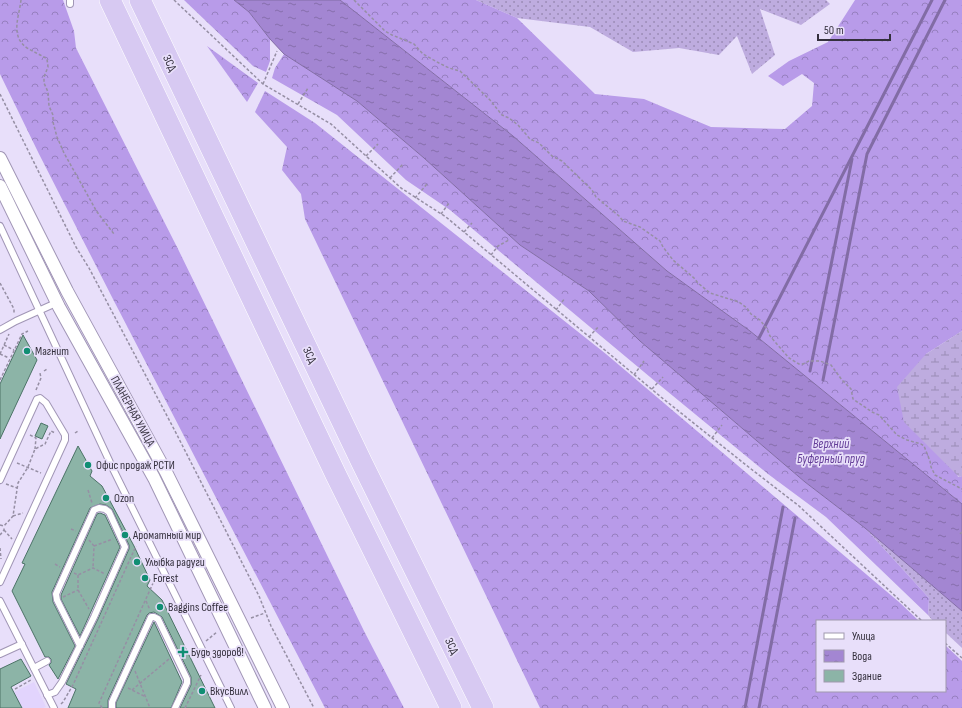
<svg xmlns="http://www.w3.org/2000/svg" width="962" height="708" font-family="'Sofia Sans Condensed',sans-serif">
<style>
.built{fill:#e2d4fd}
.grass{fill:url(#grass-dots)}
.forest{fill:url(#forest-crowns)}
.wetland{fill:url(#wetland-marsh)}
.water{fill:url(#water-ripples);stroke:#826ca5}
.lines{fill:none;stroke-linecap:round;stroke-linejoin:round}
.stream{stroke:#826ca5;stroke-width:3}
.building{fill:#8cb4a7;stroke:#4c7367}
.lane-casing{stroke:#a196b6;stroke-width:8}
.street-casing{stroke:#a196b6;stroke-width:14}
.highway-casing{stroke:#fff;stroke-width:22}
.path{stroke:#968fa4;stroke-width:1.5;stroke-dasharray:3 2;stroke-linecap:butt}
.lane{stroke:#fff;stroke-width:6}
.street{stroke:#fff;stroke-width:12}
.highway{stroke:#d7c9f2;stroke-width:21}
.poi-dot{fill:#108e73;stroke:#e8dffa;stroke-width:1.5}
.labels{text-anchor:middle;stroke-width:3.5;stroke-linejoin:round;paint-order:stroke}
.street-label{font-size:12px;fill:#34303d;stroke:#e8dffa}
.poi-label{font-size:12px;fill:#34303d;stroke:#e8dffa;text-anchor:start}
.water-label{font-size:13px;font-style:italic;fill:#643d98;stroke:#e8dffa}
</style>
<defs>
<pattern id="grass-dots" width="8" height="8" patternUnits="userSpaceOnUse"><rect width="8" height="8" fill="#beacdf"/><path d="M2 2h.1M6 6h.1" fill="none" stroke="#9b8cb6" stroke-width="1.8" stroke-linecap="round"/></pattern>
<pattern id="forest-crowns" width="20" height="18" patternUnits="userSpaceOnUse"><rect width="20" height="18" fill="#b89be9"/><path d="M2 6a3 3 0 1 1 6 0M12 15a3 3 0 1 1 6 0" fill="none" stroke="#967fbe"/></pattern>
<pattern id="wetland-marsh" width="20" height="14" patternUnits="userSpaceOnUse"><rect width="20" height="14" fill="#beacdf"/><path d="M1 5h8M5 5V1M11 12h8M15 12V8" fill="none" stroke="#9b8cb6"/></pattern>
<pattern id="water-ripples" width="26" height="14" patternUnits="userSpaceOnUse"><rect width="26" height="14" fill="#a386d2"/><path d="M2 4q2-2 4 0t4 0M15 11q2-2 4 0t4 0" fill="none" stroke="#866eac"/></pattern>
</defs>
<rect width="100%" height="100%" fill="#e8dffa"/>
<path class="built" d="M34,682l12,25 -3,1h-43v-19l11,-3 3,6z"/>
<g class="grass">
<path d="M476,0h350l4,4 -29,21 -41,-16 15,46 -23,19 -15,-38 -18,19 -40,-7 -46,4 -43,-25 -73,-9z"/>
<path d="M865,528l97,83v37l-17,-16v-11h-12l-5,-6 1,-17z"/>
</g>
<g class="forest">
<path d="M0,0h63l11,31 2,17 102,201 186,382 40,77h-79l-210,-405 -76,-149 -39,-80z"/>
<path d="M184,0h50l15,12 21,27v22l-4,11 -13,-6z"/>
<path d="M340,0h136l41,18 78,76 49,5 67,28 74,2 27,-23 2,-23 -12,-9 -19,12 -15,-10 21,-15 39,-19 27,-42h107v331l-36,23 32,123 4,-1v28l-212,-173 -83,-60 -154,-135z"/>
<path d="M207,46l51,37 -11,19z"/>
<path d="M284,54l73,47 67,57 96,87 69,46 51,50 165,141 60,46 64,70 -1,17 -102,-98 -58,-43 -112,-92 -206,-172 -44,-30 -69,-65 -65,-37 3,-10z"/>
<path d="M265,91l50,32 291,231 293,248 20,19h-102v70h128v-46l17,16v47h-422l-235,-489 -4,-25 -19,-24 5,-23 -32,-35z"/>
</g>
<path class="wetland" d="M962,331v145l-3,1 -55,-55 -7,-35 29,-33z"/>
<path class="water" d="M234,0h106l173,136 154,135 83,60 212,173v107l-97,-83 -60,-46 -165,-141 -51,-50 -69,-46 -96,-87 -67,-57 -73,-47 -14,-15 -21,-27z"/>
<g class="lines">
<g class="stream">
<path d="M759,338l173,-338"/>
<path d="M810,371l42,-212"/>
<path d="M823,380l44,-226 78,-154"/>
<path d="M745,708l38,-201"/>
<path d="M759,708l36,-190"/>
</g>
</g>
<g class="building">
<path d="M23,335l14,25 -37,79v-55z"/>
<path d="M41,423l7,3 -6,13 -7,-3z"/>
<path d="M78,446l14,25 -2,5 12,10 32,60 16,34 -3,6 15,14 53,108h-35l11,-23v-8l-29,-60 -8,-5 -5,1 -2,2 -39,85v8h-40l8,-19 -10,-5 32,-65 31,-70v-4l-17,-36 -6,-4 -6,-1 -10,4 -38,84 1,10 22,44 -17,33 -9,-14 2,-2v-4l-2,-2h-4l-33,-66 13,-27 -3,-1z"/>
<path d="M100,513l5,2 15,32 -40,89 -19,-37v-4l36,-81z"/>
<path d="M154,622l28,60 -11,26h-55v-5z"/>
<path d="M21,659l10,17 -20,11 11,21h-22v-39z"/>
</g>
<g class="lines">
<g class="lane-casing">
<g id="lane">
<path d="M70,0v4"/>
<path d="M0,226l114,245 117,237"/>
<path d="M0,330l16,-9 40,-18"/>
<path d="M0,480l37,-81 3,-1 6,5 19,32v5l-65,142"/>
<path d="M0,601l54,107"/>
<path d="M0,654l22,-10"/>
<path d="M34,668l13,-7"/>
<path d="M47,695l8,-3 7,-10 32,-65 31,-70 -16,-35 -4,-3 -6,-1 -5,2 -38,84 1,6 23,46"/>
<path d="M112,708v-6l39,-85h3l4,2 29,60v4l-12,25"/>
</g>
</g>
<g class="street-casing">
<g id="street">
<path d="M0,158l67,133 99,181 117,236"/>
<path d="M0,186l59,121 95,171 111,230"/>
</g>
</g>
<g class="highway-casing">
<g id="highway">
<path d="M110,0l226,475 115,233"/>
<path d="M140,0l222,463 121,245"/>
</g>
</g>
<g class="path">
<path d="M21,0c-2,17 -11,36 6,48 7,4 14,7 20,11l1,8 -4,10v6l4,9 1,14 4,9v7l4,15 7,16 33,59 17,22"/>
<path d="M174,0l89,84 68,40 70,64 45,29 215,180 85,68 53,41 123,115"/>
<path d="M354,0l31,31 7,4 22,9 9,10 16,9 10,5 11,3 30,29 12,15 7,3 9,7 12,14 9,4 13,13 10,5 30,29 4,7 23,19 4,5 17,6 20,14 3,6 10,13 21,18 4,5 12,10 29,9 8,6 4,6 9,6 7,9 3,7 19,22 10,6h4l6,-3h11l11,4 11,15 9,9 2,10 19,13 7,3 18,20 10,5 14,4 3,2 6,15 1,6 4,8 27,14"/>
<path d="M263,84l14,-33"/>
<path d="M0,94l76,153 13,21 86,163 84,165 12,30 43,82"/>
<path d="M298,104l10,-16"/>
<path d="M366,156l12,-12"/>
<path d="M390,178l13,-14"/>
<path d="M415,198l12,-14"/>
<path d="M441,214l8,-11"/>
<path d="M464,232l8,-9"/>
<path d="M491,255l7,-9 11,-6"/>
<path d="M0,283l14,26v4"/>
<path d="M556,310l9,-12"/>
<path d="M589,337l10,-11"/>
<path d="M4,345l10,5"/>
<path d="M0,354l9,-20"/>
<path d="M0,354l9,4"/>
<path d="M44,371l3,-2"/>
<path d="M634,375l10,-14"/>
<path d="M0,380l22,-46 6,-3"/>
<path d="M652,389l11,-12"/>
<path d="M36,390l5,-12 -1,-5"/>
<path d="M75,433l3,-2"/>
<path d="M30,435l6,3 -1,11"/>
<path d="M712,438l10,-13"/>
<path d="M17,463l24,10"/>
<path d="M6,484l11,4"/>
<path d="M88,490l4,13"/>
<path d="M13,516l10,-3"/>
<path d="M0,525l4,1 9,-10 5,-33 10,-16 7,-18 10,-5 6,-13 4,2"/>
<path d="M71,529l5,2"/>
<path d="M4,530l8,9"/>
<path d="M960,534l2,-2"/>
<path d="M0,535l4,-5v-3"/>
<path d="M89,540l5,6 -1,22"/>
<path d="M94,546l19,-7"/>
<path d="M0,548l1,11"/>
<path d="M55,564l5,3"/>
<path d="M74,573l4,2 15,-7 12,6"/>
<path d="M78,575v15l11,19"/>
<path d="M63,597l15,-7"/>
<path d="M146,601l4,9"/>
<path d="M251,618l14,-5"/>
<path d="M206,641l11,-9"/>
<path d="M945,643l17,15"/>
<path d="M135,671l15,37"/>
<path d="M128,688l18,9"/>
<path d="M15,689l16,-9"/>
<path d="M132,690l37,-31"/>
<path d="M61,704l2,-2 10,-17 63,-139"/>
<path d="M102,708l-3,-5 55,-122"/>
<path d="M185,708l16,-33"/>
</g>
<use href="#lane" class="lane"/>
<use href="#street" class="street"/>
<use href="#highway" class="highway"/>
</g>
<g class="poi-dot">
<circle cx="27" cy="351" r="4"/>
<circle cx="88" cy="465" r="4"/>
<circle cx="106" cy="498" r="4"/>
<circle cx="125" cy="535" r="4"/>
<circle cx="137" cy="562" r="4"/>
<circle cx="145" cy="578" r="4"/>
<circle cx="160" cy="607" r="4"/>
<path d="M181 646h4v4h4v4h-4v4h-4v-4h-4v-4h4z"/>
<circle cx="202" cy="691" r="4"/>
</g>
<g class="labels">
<g class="street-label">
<text transform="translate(170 63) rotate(64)" y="4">ЗСД</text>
<text transform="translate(310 355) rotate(64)" y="4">ЗСД</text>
<text transform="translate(133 411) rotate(61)" y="4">ПЛАНЕРНАЯ УЛИЦА</text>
<text transform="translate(452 646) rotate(64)" y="4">ЗСД</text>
</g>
<g class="poi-label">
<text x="35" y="355">Магнит</text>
<text x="96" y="469">Офис продаж РСТИ</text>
<text x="114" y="502">Ozon</text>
<text x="133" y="539">Ароматный мир</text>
<text x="145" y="566">Улыбка радуги</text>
<text x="153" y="582">Forest</text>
<text x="168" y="611">Baggins Coffee</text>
<text x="191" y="656">Будь здоров!</text>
<text x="210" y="695">ВкусВилл</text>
</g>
<g class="water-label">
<text x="831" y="448">Верхний<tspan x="831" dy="15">Буферный пруд</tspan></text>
</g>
</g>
<rect x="816" y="620" width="130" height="72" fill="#e8dffa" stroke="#a099ae"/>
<rect x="824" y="633" width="20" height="6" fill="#ffffff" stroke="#a099ae"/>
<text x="852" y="640" font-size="12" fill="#34303d">Улица</text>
<rect x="824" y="650" width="20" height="12" fill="url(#water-ripples)" stroke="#a099ae"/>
<text x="852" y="660" font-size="12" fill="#34303d">Вода</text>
<rect x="824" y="670" width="20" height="12" fill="#8cb4a7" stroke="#a099ae"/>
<text x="852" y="680" font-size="12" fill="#34303d">Здание</text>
<path d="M818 34v6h72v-6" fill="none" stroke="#34303d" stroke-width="2"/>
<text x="824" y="34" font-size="12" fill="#34303d" stroke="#e8dffa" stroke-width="3" paint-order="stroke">50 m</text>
</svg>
